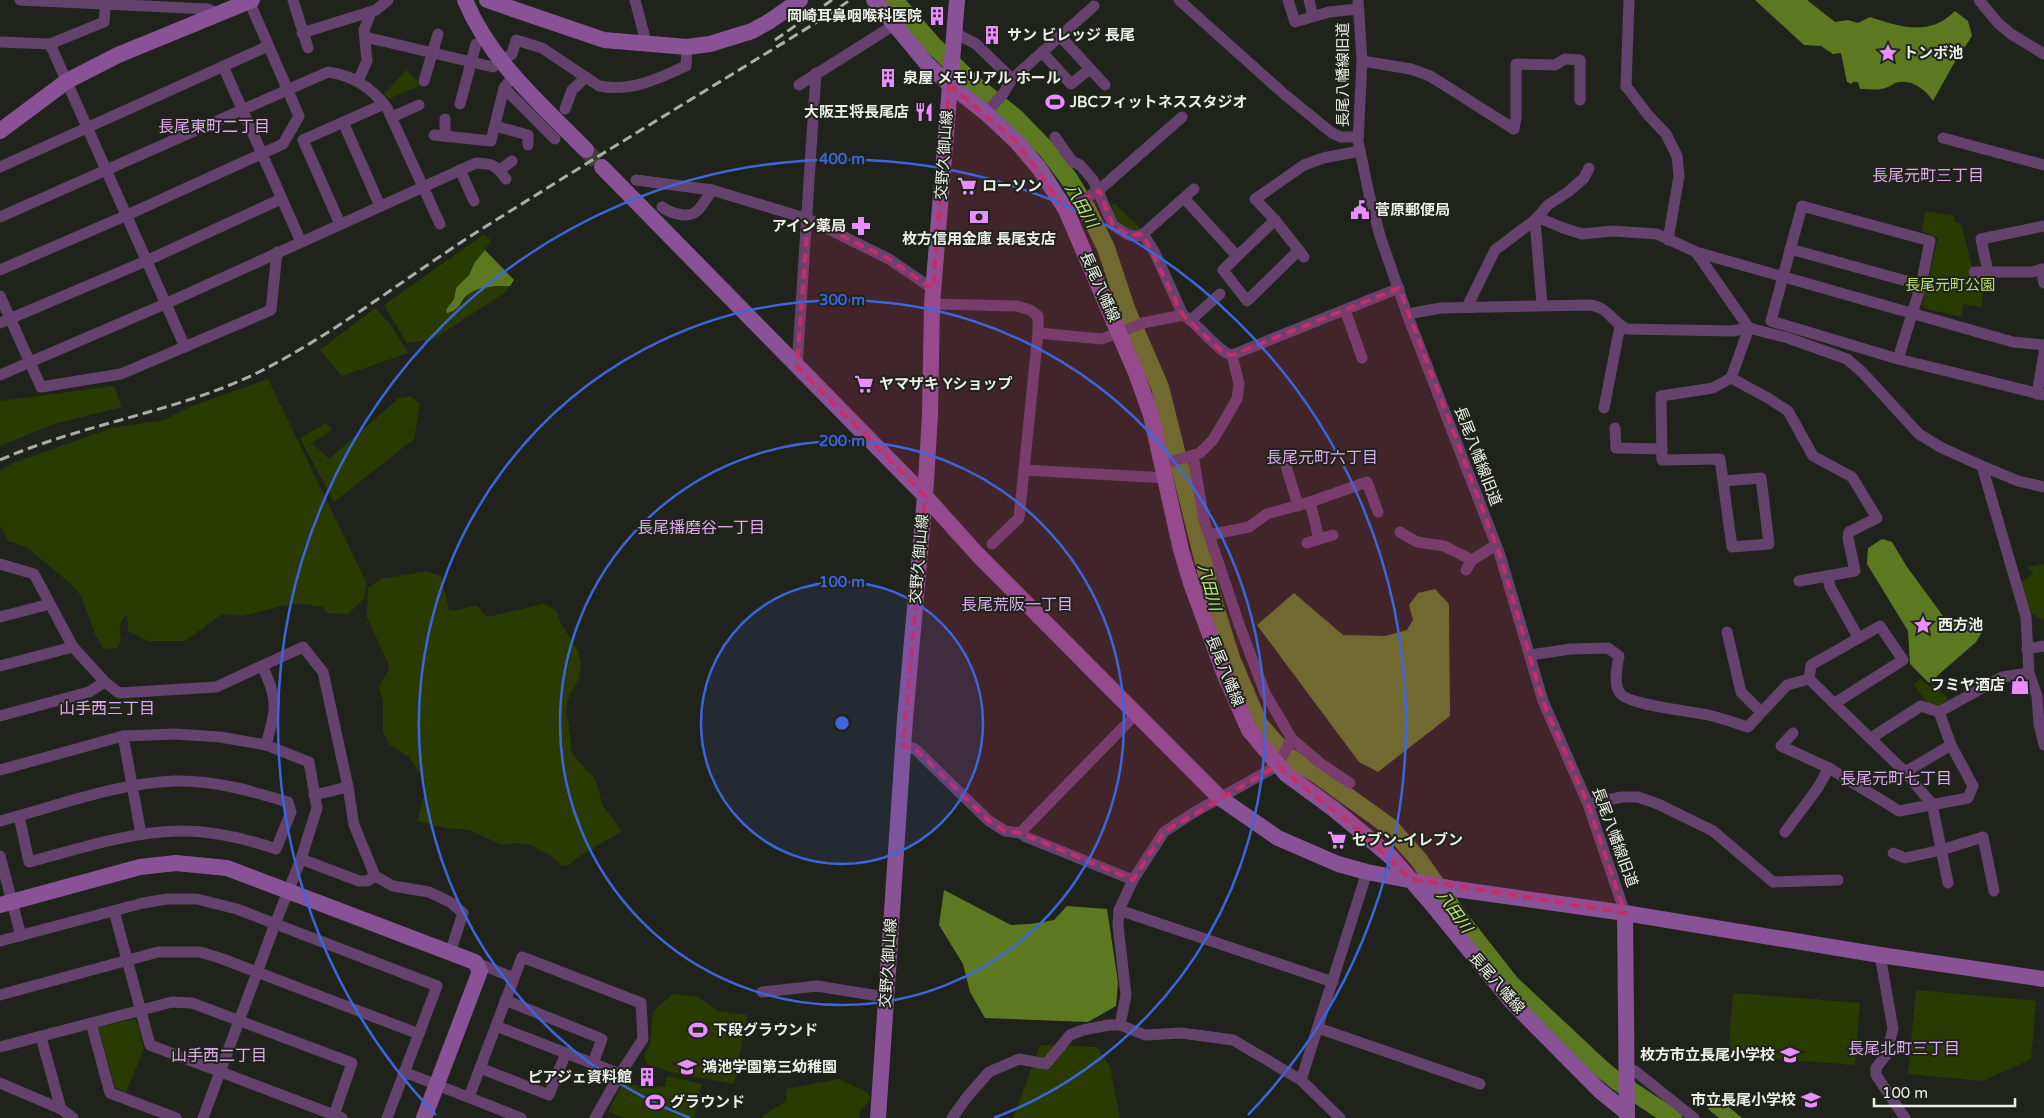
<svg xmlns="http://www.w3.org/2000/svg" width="2044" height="1118" font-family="'Varela Round','Noto Sans JP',sans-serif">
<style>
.green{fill:#2a3b02}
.water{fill:#5c7922}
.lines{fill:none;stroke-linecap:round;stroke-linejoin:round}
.river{stroke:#5c7922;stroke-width:18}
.secondary-tunnel{stroke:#3f423a;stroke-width:16;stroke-dasharray:16 8;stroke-linecap:butt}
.street{stroke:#64426d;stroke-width:11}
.secondary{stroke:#895297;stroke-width:16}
.rail{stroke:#abaea8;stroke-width:3;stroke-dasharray:10 5;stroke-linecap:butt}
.marked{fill:#c62e69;fill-opacity:0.2;stroke:#c62e69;stroke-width:4;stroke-dasharray:10 6;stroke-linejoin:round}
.ring{fill:none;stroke:#3c66db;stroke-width:2.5}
.labels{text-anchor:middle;stroke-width:4;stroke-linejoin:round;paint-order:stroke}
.poi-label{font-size:15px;font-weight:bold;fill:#edf0ea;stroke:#20231b;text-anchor:start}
.street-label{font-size:15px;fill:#edf0ea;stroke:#20231b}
.park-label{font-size:15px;fill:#b7e070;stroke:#20231b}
.neighbourhood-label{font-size:16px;fill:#dcabe9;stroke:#20231b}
.water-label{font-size:16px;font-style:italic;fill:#bee777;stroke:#20231b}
.centre{fill:#3c66db;stroke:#20231b;stroke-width:2.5}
.ring-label{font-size:15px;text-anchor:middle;font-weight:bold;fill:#3c66db;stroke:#20231b;stroke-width:4;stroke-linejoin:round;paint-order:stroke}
</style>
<rect width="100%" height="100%" fill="#20231b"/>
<g class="green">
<path d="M406,70l15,15 -32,14 -5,-5z"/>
<path d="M1114,203l28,27 -14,1c-8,-8 -15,-14 -16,-26z"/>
<path d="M1925,211l29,5 1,6 6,2 11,42v10l12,1 -2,30 -18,-3 -3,13 -37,-9 -2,-3 16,-67 -16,-7z"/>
<path d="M483,235l8,5 -6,10 -10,12 -6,13 -13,13 -2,11 -8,11 9,1 16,-19 17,-5 22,-1 -6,7 -70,46 -27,4 -23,-38z"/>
<path d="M375,308l15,16 18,29 -66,23 -22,-26z"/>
<path d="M268,379l98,203 -2,17 -16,15 -22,-1 -3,-6 -20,-3 -19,1 -41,11 -21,-2 -37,27h-36l-21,-10 -1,-17c-9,9 -8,15 -6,28l-4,6 -7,1 -7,-1 -7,-12 -15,-40 -9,-11 -44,-37 -20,-7 -8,-16v-54l13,-8 99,-35 52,-8 26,-13z"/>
<path d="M114,386l8,21 -68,17 -54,22v-45z"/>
<path d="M410,396l10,8 -6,35 -80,63 -34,-64 26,-15 6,7 -20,13 17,16 70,-61z"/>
<path d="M2044,564v56l-12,-6 -12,-31 13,-9 -5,-7z"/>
<path d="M427,571l14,5 8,34c10,2 18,-4 28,-4l10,11 56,-13 13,6 5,14 17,26 3,14 -2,14 -10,18 -3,14 3,16 2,22 2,7 22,24 8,27 19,25 -44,26 -10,9 -7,-1 -10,-9 -20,-11 -15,-2 -14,2 -33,-15 -23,-2 -29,-7 9,-34 -2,-8 -15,-22 -19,-12 -7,-13v-31l-4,-14 10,-18 -1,-7 -21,-44 1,-30 13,-9z"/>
<path d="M1921,679l8,8 5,-3 16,17c-18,14 -27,-3 -36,-17z"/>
<path d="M1916,990l120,11 -5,58 -48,22 -75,-7z"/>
<path d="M1733,993l127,10 -5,62 -127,-10z"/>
<path d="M672,994l26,3 20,14 29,4 -13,69 -61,-11 -26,-9 -3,-8 6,-12 3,-32z"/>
<path d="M136,1019l8,30 -18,43 -11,-5 -17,-60z"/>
<path d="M1040,1045l57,2 13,20 10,51h-107z"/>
<path d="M667,1076l35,8 -8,34h-69l-17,-6 14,-28 43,3z"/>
<path d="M839,1079l26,12 5,5v4l-10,11 -1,7h-97l2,-3 22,-14 1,-12z"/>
</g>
<g class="water">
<path d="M1755,0h52l28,22 13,-2 10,3 12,-6c31,10 59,20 85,-6l13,10 4,15 -19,29 -20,36c-8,-12 -22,-23 -38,-18 -2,1 -4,3 -7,4 -8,4 -20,2 -28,2l-2,-7h-5l-2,2 -4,-2 -6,-29 -8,1 -12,-8 -17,-1z"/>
<path d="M485,250l29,30 -4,6c-13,0 -29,0 -40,7 -11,7 -7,16 -23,20l-1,-3 8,-11 2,-11 13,-13 6,-13z"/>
<path d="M1882,539l10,3 15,25 36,49 41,13 -8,13 -47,41 -19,-19 -2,-33 -41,-67 1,-16z"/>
<path d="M1435,589l14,15 1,112 -72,56 -19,-10 -102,-137 37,-32 49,42 42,1 22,-6 6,-10 -4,-15 9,-12z"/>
<path d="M944,890l67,35 19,-1 24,-4 13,-14 40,3 11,73 -2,24 -28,16 -103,-4 -15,-26 -7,-28 -24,-39z"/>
<path d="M1718,1098l24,20h-23l-11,-9z"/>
</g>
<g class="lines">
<path class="river" d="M894,0l39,45 43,41 40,32 32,33 21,28 18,30 19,39 21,63 33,76 55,220 16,51 28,66 27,31 32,20 72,52 29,33 41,59 51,65 92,86 15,12 55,36"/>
<path class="secondary-tunnel" d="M586,150l16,17"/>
<g class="street">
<path d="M20,0l188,9 8,5"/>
<path d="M293,0l15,48"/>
<path d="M635,0l11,42"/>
<path d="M1179,0l105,94 48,39 9,4h17"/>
<path d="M1288,0l7,22 34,-10 29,-3"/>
<path d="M1309,0l4,16"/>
<path d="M1358,0l4,61 -4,80 11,53 11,42 27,78 93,241 43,146 45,103 37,109"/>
<path d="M1979,0l19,23 13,11 33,20"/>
<path d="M953,32l23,12 36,35"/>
<path d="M302,33l74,-23 12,-10"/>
<path d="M1060,36l45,49"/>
<path d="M365,37l128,30 19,-13 4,-14 26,8 57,38c32,6 59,-7 87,-20l1,-19"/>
<path d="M0,42l50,2 54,-22 2,-22"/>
<path d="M50,44l135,303"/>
<path d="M1042,52l29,32 19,-15"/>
<path d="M1362,61l49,8 19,7 84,53 2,-11v-54l39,1 10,-6 15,1v40"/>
<path d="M223,66l78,176"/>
<path d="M358,81l9,-20 -3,-31 7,-18"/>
<path d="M424,81l14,-47"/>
<path d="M799,85l95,-60"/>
<path d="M1626,86l22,29 18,19 11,22 2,20 -11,64"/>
<path d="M1626,87l3,-87"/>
<path d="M504,88l51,51"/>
<path d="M460,104l16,-60"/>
<path d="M565,109l7,-19 14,-13"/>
<path d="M986,113l17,-19 9,-15 82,-73"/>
<path d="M392,117l27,-12"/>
<path d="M445,119v17"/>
<path d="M343,122l37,84"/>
<path d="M495,126l33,9v10"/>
<path d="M434,135l57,6 13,-53 9,-12"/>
<path d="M1055,137l17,24 8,4 13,15 20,45 15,10 9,1 6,-2 51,-45"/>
<path d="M1943,138l101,27"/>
<path d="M0,167l268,-121"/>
<path d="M460,170l14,31"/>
<path d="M500,170l12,-9"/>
<path d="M636,180l76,10 96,29 81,40 44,30"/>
<path d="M1184,198l53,58"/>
<path d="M662,207c8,6 26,12 35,4 6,-5 10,-14 15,-21"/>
<path d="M1066,210l33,-20 83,-73"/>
<path d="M0,217l328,-145c24,3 44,16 59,36l53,116"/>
<path d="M1537,217l26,11 19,6 31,-3 44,3 39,18 317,90 31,3"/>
<path d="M1275,220l-52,50 24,31 52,-51"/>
<path d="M1535,220l7,85"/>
<path d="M340,224l-37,-84 81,-36"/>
<path d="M1143,234l12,19 28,62"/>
<path d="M1790,249l131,36"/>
<path d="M1696,252l53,76"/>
<path d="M1304,257l-29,-37 -20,-21 49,-34 19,-7 37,-7"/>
<path d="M2041,269l3,14"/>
<path d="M0,270l125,-54 158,-72 16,-28 -50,-115"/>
<path d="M1974,272h58l12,-3"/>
<path d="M1988,272l-7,-33 63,-13"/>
<path d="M0,296l41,91 80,-13 150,-64 6,-58"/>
<path d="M932,304l85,2 13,4 8,6v17l64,6 41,-16 40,-8c16,9 37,39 49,40l167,-67"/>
<path d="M1467,307l28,-57 40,-30 13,-15 20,-13 16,-14 5,-10"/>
<path d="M1345,310l17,48"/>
<path d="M1407,314l34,-6 149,-3c18,2 22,17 37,24l105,2 17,-3 39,10 59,21 16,14 56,61 21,13 42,19 36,15 26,6"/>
<path d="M1192,319l28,-25"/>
<path d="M0,323l146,-62 135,-62"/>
<path d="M1898,359l23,-74 9,-44 -128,-35 -31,115 127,38 146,36"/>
<path d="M797,367l19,-294"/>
<path d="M0,375l165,-71 311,-141c17,1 19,1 30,16"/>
<path d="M1731,378l37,20 20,13 25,45 39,21 25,41 -28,14 -1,6 7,33 -56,10"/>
<path d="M2037,394l7,-41"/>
<path d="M1604,408l16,-82"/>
<path d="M1615,428l1,20 46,1"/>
<path d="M1193,455l11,65 36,107 25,66 27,46 28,24 30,20"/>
<path d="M1163,464l37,-11 13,-13 24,-41 2,-15 -7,-29"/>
<path d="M1286,466l12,40"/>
<path d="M1982,466l44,151 3,56 8,23 2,28 5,21"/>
<path d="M1024,470l14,-137"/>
<path d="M1723,481l38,-3 8,66 -37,3 -12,-88 -58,1 -1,-64 52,-8 18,-10 18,-50"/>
<path d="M1310,502l9,37"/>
<path d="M1400,532l17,10 27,4 28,14"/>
<path d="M1209,535l40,-8 18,-13 43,-12 57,-20 11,30"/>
<path d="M1307,543l26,-8"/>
<path d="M992,544l27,-26 5,-48 142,8"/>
<path d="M0,564l34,10 39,73 32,35 14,11 97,-6 87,-40 20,25 25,115 6,38 21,51 18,10 36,6 21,10 13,11 -13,40"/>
<path d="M1466,570l6,-10 24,-15"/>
<path d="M1827,576l3,11 28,50"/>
<path d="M0,617l50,-13"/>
<path d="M1727,632l14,60 20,20"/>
<path d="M2027,649l17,-3"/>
<path d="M1530,655l41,-6 37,-1 11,8c-2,10 -6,28 1,37 7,12 71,18 88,22 14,3 27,8 40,12l39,-42 22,-6"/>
<path d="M0,666l73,-19"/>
<path d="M262,666c17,34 14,43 4,79"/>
<path d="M1835,703l68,-43 -23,-34 -69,39 -2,14 96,93 27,32 16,79"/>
<path d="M0,716l89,-24 16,-10"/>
<path d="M1793,733l-12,13 48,22 70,43 69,-13 5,-12 -22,-41 -12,-33"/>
<path d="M123,736l18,98"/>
<path d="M1871,738l50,-32 18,6 63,-35 27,-4"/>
<path d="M903,746l12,3 74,72 16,10 15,2 6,4 107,43"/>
<path d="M0,770l123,-34 52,-2 45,3 46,8 43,17 8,46 -16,51 -26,65 -72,194"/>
<path d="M1905,772l46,-27"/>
<path d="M314,795l34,-8"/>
<path d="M1588,804l34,-7h16l20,7 55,27 60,51 65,-2"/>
<path d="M0,821c57,-15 116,-38 175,-40 39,-1 76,10 113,21l3,10 -15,37c-32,-11 -64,-19 -98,-18 -50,1 -100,18 -149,31l-10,-46"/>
<path d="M1785,832l32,-43 12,-21"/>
<path d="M1020,833l117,-120"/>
<path d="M1893,853l12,5 36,-8 42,-13 11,54"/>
<path d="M0,856l21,80"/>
<path d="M301,859l58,22h8l8,-5"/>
<path d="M1119,910l214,72"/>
<path d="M114,911l36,134 192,73"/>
<path d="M0,941l143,-38 24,-4h30l40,10 200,77 -50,132"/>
<path d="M1880,955l13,74 -7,26 -10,13v7l29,43"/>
<path d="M475,962l39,16"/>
<path d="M762,992l55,-6 68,11"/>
<path d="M0,995l158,-43h42l20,6 199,76"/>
<path d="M505,1000l97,39 -9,24"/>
<path d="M91,1023l19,70 66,25"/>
<path d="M1120,1025l6,-30 -8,-69 1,-16 14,-30 31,-48 29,-19 84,-47 15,-27"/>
<path d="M496,1026l124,48"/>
<path d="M1318,1028l162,56"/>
<path d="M41,1037l20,72"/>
<path d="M0,1047l172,-45 20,1 160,60 -18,52"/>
<path d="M1626,1067l9,4 59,47"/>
<path d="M480,1068l69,27 17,-42"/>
<path d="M404,1072l117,46"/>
<path d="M1301,1080l66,-208"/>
<path d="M0,1083l61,26 12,9"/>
<path d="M469,1097l53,-140 119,46 2,36 -23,35 -25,44"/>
<path d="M952,1118l15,-21 22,-25 30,-13 27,5 24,-29 13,-5 26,-5h11l25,10 36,-2 52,7 68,40 39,38"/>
</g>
<g class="secondary">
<path d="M465,0c25,61 76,104 121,150"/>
<path d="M487,0l117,40 83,7 23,-3 42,-13 18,-10 30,-21"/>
<path d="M874,0l54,65 21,19 37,29 31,29 22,26 27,42 70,163 15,42 30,135 10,33 33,90 25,57 37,44 49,36 56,47 39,45 81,99 88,89 27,22"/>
<path d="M0,131l67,-50 51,-26 134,-55"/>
<path d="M602,167l323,329 53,59 242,243 58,40 60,26 29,8 88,17 170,24 255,42 164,24"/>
<path d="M0,905l140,-38 36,-4 51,5 248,94 5,9 -56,147"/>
<path d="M1625,913l2,205"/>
<path d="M878,1118l27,-399 20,-223 5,-80 2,-112 25,-304"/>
</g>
<g class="rail">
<path d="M775,40l57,-40"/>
<path d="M0,460c84,-37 179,-48 261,-89 76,-39 144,-93 216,-139 117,-74 235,-145 353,-218l20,-14"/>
</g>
</g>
<path class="marked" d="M949,84l68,58 49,68 33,-20 14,35 15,10 15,-1 40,81 42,39 7,1 167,-67 101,267 43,146 45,103 37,109 -215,-34 -44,-43 -89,-70 -113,66 -31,48 -113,-47 -15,-2 -16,-10 -74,-72 -12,-3 22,-250 -128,-129 11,-148 81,40 44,30z"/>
<circle cx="842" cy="723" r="141" fill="#3c66db" fill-opacity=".12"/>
<g class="ring">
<circle cx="842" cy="723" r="141"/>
<circle cx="842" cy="723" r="282"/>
<path d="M690 1118A423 423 0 1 1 994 1118"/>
<path d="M436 1115A564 564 0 1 1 1248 1115"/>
</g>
<defs>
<g id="building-bare" transform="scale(1.5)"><path d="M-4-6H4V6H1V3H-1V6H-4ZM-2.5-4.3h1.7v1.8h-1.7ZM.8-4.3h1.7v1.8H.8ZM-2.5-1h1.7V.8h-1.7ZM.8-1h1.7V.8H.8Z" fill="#e88eff" stroke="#20231b" stroke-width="2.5" paint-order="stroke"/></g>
<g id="sight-bare" transform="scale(1.5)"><path d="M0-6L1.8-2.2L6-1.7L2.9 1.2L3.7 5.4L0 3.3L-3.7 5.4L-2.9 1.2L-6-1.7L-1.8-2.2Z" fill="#e88eff" stroke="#20231b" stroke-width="2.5" paint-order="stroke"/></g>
<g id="stadium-bare" transform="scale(1.5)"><path d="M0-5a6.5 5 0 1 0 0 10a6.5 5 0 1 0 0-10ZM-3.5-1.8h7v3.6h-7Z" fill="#e88eff" stroke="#20231b" stroke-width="2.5" paint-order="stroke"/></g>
<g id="restaurant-bare" transform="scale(1.5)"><path d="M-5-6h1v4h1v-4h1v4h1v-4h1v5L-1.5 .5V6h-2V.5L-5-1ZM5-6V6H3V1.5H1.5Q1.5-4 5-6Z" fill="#e88eff" stroke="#20231b" stroke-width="2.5" paint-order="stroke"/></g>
<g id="supermarket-bare" transform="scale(1.5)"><path d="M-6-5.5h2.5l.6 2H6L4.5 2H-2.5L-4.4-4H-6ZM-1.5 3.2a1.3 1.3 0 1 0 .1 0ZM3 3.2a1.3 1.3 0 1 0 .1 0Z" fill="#e88eff" stroke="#20231b" stroke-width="2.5" paint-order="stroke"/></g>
<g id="civic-bare" transform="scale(1.5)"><path d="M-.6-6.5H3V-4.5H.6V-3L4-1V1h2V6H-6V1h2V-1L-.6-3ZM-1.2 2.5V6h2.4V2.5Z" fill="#e88eff" stroke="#20231b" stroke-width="2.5" paint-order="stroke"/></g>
<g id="bank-bare" transform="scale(1.5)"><path d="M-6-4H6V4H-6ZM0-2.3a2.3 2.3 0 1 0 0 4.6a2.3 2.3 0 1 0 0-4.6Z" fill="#e88eff" stroke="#20231b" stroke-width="2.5" paint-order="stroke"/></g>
<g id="pharmacy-bare" transform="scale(1.5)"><path d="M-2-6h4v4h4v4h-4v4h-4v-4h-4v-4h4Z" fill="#e88eff" stroke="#20231b" stroke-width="2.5" paint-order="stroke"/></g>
<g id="shop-bare" transform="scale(1.5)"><path d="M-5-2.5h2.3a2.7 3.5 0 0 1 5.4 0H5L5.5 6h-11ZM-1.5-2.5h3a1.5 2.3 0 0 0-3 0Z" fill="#e88eff" stroke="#20231b" stroke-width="2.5" paint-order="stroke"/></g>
<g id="school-bare" transform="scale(1.5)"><path d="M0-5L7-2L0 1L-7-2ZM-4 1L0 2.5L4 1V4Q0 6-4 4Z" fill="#e88eff" stroke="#20231b" stroke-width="2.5" paint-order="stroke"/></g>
</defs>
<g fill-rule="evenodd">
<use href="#building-bare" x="937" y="16"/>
<use href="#building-bare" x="992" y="35"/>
<use href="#sight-bare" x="1888" y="53"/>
<use href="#building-bare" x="888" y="78"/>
<use href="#stadium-bare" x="1055" y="102"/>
<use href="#restaurant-bare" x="924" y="112"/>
<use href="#supermarket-bare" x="967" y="186"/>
<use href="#civic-bare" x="1360" y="210"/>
<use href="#bank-bare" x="979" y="217"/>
<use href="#pharmacy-bare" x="861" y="226"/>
<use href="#supermarket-bare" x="864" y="384"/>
<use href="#sight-bare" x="1923" y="625"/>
<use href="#shop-bare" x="2020" y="685"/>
<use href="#supermarket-bare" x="1337" y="840"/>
<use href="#stadium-bare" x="698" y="1030"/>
<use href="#school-bare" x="1790" y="1055"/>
<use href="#school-bare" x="687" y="1067"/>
<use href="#building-bare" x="647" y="1077"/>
<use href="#school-bare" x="1811" y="1100"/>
<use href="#stadium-bare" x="655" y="1102"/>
</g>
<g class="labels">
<g class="poi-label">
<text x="922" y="21" text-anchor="end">岡崎耳鼻咽喉科医院</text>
<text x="1007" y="40">サン ビレッジ 長尾</text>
<text x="1903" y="58">トンボ池</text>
<text x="903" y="83">泉屋 メモリアル ホール</text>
<text x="1070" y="107">JBCフィットネススタジオ</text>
<text x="909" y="117" text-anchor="end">大阪王将長尾店</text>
<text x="982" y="191">ローソン</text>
<text x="1375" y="215">菅原郵便局</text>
<text x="846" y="231" text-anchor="end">アイン薬局</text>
<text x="979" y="244" text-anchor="middle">枚方信用金庫 長尾支店</text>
<text x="879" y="389">ヤマザキ Yショップ</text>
<text x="1938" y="630">西方池</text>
<text x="2005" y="690" text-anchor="end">フミヤ酒店</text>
<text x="1352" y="845">セブン-イレブン</text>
<text x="713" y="1035">下段グラウンド</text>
<text x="1775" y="1060" text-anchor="end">枚方市立長尾小学校</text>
<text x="702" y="1072">鴻池学園第三幼稚園</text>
<text x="632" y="1082" text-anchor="end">ピアジェ資料館</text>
<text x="1796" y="1105" text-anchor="end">市立長尾小学校</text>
<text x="670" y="1107">グラウンド</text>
</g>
<g class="street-label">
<text transform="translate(1343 75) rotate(-90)" y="5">長尾八幡線旧道</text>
<text transform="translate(944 155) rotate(-86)" y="5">交野久御山線</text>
<text transform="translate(1100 287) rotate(66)" y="5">長尾八幡線</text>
<text transform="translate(1478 456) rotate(69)" y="5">長尾八幡線旧道</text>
<text transform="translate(919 559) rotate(-85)" y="5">交野久御山線</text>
<text transform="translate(1225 671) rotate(68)" y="5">長尾八幡線</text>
<text transform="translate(1615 837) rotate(70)" y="5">長尾八幡線旧道</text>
<text transform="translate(888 963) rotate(-86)" y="5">交野久御山線</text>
<text transform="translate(1497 983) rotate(49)" y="5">長尾八幡線</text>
</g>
<g class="park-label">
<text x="1950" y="290">長尾元町公園</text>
</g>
<g class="neighbourhood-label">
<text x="214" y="132">長尾東町二丁目</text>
<text x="1928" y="181">長尾元町三丁目</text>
<text x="1322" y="463">長尾元町六丁目</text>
<text x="701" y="533">長尾播磨谷一丁目</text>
<text x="1017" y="610">長尾荒阪一丁目</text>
<text x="107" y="714">山手西三丁目</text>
<text x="1896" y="784">長尾元町七丁目</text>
<text x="1904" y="1054">長尾北町三丁目</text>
<text x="219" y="1061">山手西二丁目</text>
</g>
<g class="water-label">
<text transform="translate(1082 205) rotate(60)" y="6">八田川</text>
<text transform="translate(1210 587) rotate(75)" y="6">八田川</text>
<text transform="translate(1455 911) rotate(54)" y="6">八田川</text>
</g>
</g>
<circle cx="842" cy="723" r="8" class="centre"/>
<g class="ring-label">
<text x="842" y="164">400 m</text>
<text x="842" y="305">300 m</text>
<text x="842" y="446">200 m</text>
<text x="842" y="587">100 m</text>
</g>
<path d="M1874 1098v8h141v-8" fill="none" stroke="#edf0ea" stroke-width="2.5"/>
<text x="1882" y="1098" font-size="15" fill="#edf0ea" stroke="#20231b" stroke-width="4" paint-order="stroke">100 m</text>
</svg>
